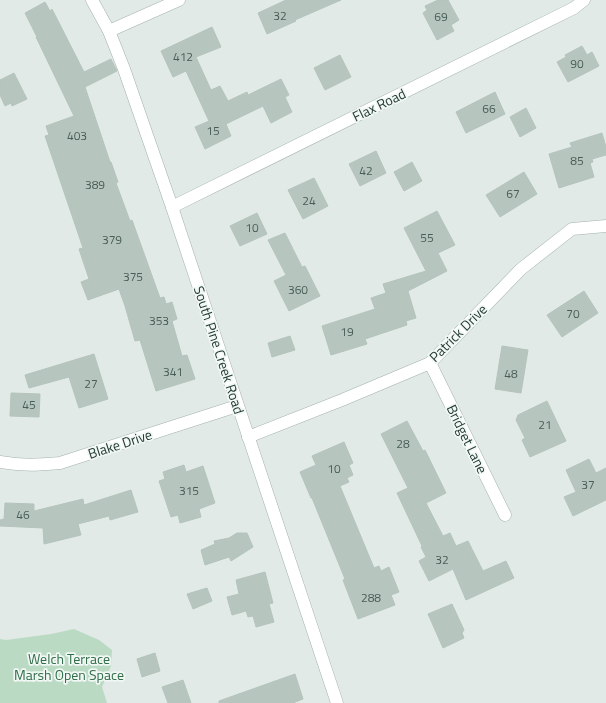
<svg xmlns="http://www.w3.org/2000/svg" width="606" height="703" font-family="'Titillium Web',sans-serif">
<style>
.green{fill:#bbdac4}
.building{fill:#b7c5bf;stroke:#b4c4bd}
.lines{fill:none;stroke-linecap:round;stroke-linejoin:round}
.minor-casing{stroke:#a4b2ad;stroke-width:13}
.minor{stroke:#fff;stroke-width:12}
.labels{text-anchor:middle;stroke-width:3.5;stroke-linejoin:round;paint-order:stroke}
.number-label{font-size:12px;fill:#485d57}
.street-label{font-size:14px;fill:#233a34;stroke:#f1f7f4}
.park-label{font-size:14px;fill:#306e48;stroke:#f1f7f4}
</style>
<rect width="100%" height="100%" fill="#e1eae6"/>
<path class="green" d="M74,629l25,11 13,10 -1,16 -9,21 5,16h-107v-64l6,1 45,-6z"/>
<g class="building">
<path d="M286,0h55l-46,20 1,1 -29,13 -9,-21z"/>
<path d="M438,0h10l11,20 -8,5 3,6 -17,9 -14,-27 4,-3 -2,-4z"/>
<path d="M45,2l5,9 2,-2 32,63 27,-13 6,12 -32,16 25,75h1l7,20 -2,1 14,38 2,-1 28,78 4,-1 2,7 6,-2 5,17 -5,2 10,35 5,-1 8,24 -39,12 -16,-51 -5,1 -10,-35 -6,-17 -31,11 -7,-18 8,-3 -10,-30 4,-1 -38,-112 4,-1 -3,-9 28,-10 -38,-79h1l-12,-24z"/>
<path d="M212,27l9,20 -25,10 15,33 9,-4 8,15 19,-9 1,3 33,-16 8,16 -4,2 7,15 -21,11 -8,-17 -37,18 5,12 -26,13 -10,-22 14,-6 -23,-50 -13,6 -12,-26z"/>
<path d="M582,46l5,9 5,-3 7,14 -31,16 -11,-20 9,-5 -1,-2z"/>
<path d="M340,55l11,22 -26,13 -11,-22z"/>
<path d="M14,73l13,26 -15,7 -1,-3 -6,3 -5,-11v-15z"/>
<path d="M495,92l10,22 -39,19 -10,-21z"/>
<path d="M526,108l10,20 -16,9 -10,-20z"/>
<path d="M602,133l4,14v8l-14,4 1,3 -3,1 4,14 -35,11 -10,-34 23,-7 -2,-4z"/>
<path d="M376,151l10,22 -26,13 -11,-22z"/>
<path d="M412,162l10,19 -18,10 -10,-19z"/>
<path d="M524,172l13,22 -37,23 -14,-22z"/>
<path d="M314,178l14,28 -25,13 -15,-29z"/>
<path d="M437,211l18,34 -17,8 9,18 -39,20 8,27 -10,3 1,4 -42,14 2,5 -36,11 -9,-29 53,-17 -4,-11 15,-5 -3,-9 43,-13 -22,-43z"/>
<path d="M257,213l10,21 -27,12 -10,-20z"/>
<path d="M285,233l17,34 3,-1 15,30 -31,15 -15,-30 12,-6 -18,-35z"/>
<path d="M584,291l14,22 -36,24 -15,-22z"/>
<path d="M290,336l5,14 -23,7 -4,-14z"/>
<path d="M502,346l26,4 -7,43 -26,-4z"/>
<path d="M94,354l14,45 -29,9 -10,-31 -40,11 -4,-13z"/>
<path d="M11,393l29,1 -1,23 -29,-1z"/>
<path d="M547,401l19,40 -36,16 -8,-17 3,-2 -9,-18 2,-5z"/>
<path d="M407,421l16,30 2,-1 21,43 -20,10 17,33 7,-3 6,13 12,-5 15,30 23,-10 8,17 -48,22 -13,-31 -24,12 -10,-20 7,-4 -5,-10 1,-1 -25,-53 11,-5 -27,-54z"/>
<path d="M344,442l9,21 -4,2 4,10 -6,3 2,4 -9,4 34,82 5,-2 2,5 8,-4 10,25 -8,3 4,10 -37,14 -15,-39 2,-1 -33,-81h-1l-11,-26 16,-7 -4,-9z"/>
<path d="M589,459l7,14 10,-5v32l-33,16 -9,-19 12,-5 -10,-22z"/>
<path d="M184,465l2,7 17,-6 12,37 -16,6 2,8 -21,6 -2,-8 -7,2 -12,-36 6,-2 -2,-7z"/>
<path d="M131,490l7,22 -28,8 -1,-4 -31,8 3,11 -37,9 -1,-16 -43,-2v-6l4,-1 1,-16 29,1v7l49,-12 1,6z"/>
<path d="M237,533h10l6,14 -22,14 -2,-4 -24,8 -4,-15 14,-6 -1,-3 15,-3z"/>
<path d="M265,572l8,31 -4,1 5,18 -18,5 -3,-11 -5,1 -2,-6 -14,4 -5,-18 12,-3 -3,-14z"/>
<path d="M207,588l5,13 -19,8 -6,-15z"/>
<path d="M452,604l12,26 -2,3 2,5 -21,10 -15,-34z"/>
<path d="M155,653l5,18 -18,6 -5,-18z"/>
<path d="M295,674l8,25 -10,4h-74v-2z"/>
<path d="M183,680l8,23h-23l-6,-16z"/>
</g>
<g class="lines">
<g class="minor-casing">
<g id="minor">
<path d="M92,0l17,31 15,38 48,138 165,496"/>
<path d="M109,31l70,-31"/>
<path d="M172,207l402,-199 10,-8"/>
<path d="M430,363l75,152"/>
<path d="M248,437l94,-37 88,-37 91,-94 51,-40 34,-3"/>
<path d="M0,462c22,4 38,3 60,1l177,-57"/>
</g>
</g>
<use href="#minor" class="minor"/>
</g>
<g class="labels">
<g class="number-label">
<text x="280" y="20">32</text>
<text x="441" y="21">69</text>
<text x="183" y="61">412</text>
<text x="577" y="68">90</text>
<text x="489" y="113">66</text>
<text x="213" y="135">15</text>
<text x="77" y="140">403</text>
<text x="577" y="165">85</text>
<text x="366" y="175">42</text>
<text x="95" y="189">389</text>
<text x="513" y="198">67</text>
<text x="309" y="205">24</text>
<text x="252" y="232">10</text>
<text x="427" y="242">55</text>
<text x="112" y="244">379</text>
<text x="133" y="281">375</text>
<text x="298" y="294">360</text>
<text x="573" y="318">70</text>
<text x="159" y="325">353</text>
<text x="347" y="336">19</text>
<text x="173" y="376">341</text>
<text x="511" y="378">48</text>
<text x="91" y="388">27</text>
<text x="29" y="409">45</text>
<text x="545" y="429">21</text>
<text x="403" y="448">28</text>
<text x="334" y="473">10</text>
<text x="588" y="489">37</text>
<text x="189" y="495">315</text>
<text x="23" y="519">46</text>
<text x="442" y="564">32</text>
<text x="371" y="602">288</text>
</g>
<g class="street-label">
<text transform="translate(379 105) rotate(-26)" y="5">Flax Road</text>
<text transform="translate(458 333) rotate(-45)" y="5">Patrick Drive</text>
<text transform="translate(219 350) rotate(72)" y="5">South Pine Creek Road</text>
<text transform="translate(467 439) rotate(64)" y="5">Bridget Lane</text>
<text transform="translate(120 444) rotate(-18)" y="5">Blake Drive</text>
</g>
<g class="park-label">
<text x="69" y="664">Welch Terrace<tspan x="69" dy="16">Marsh Open Space</tspan></text>
</g>
</g>
</svg>
